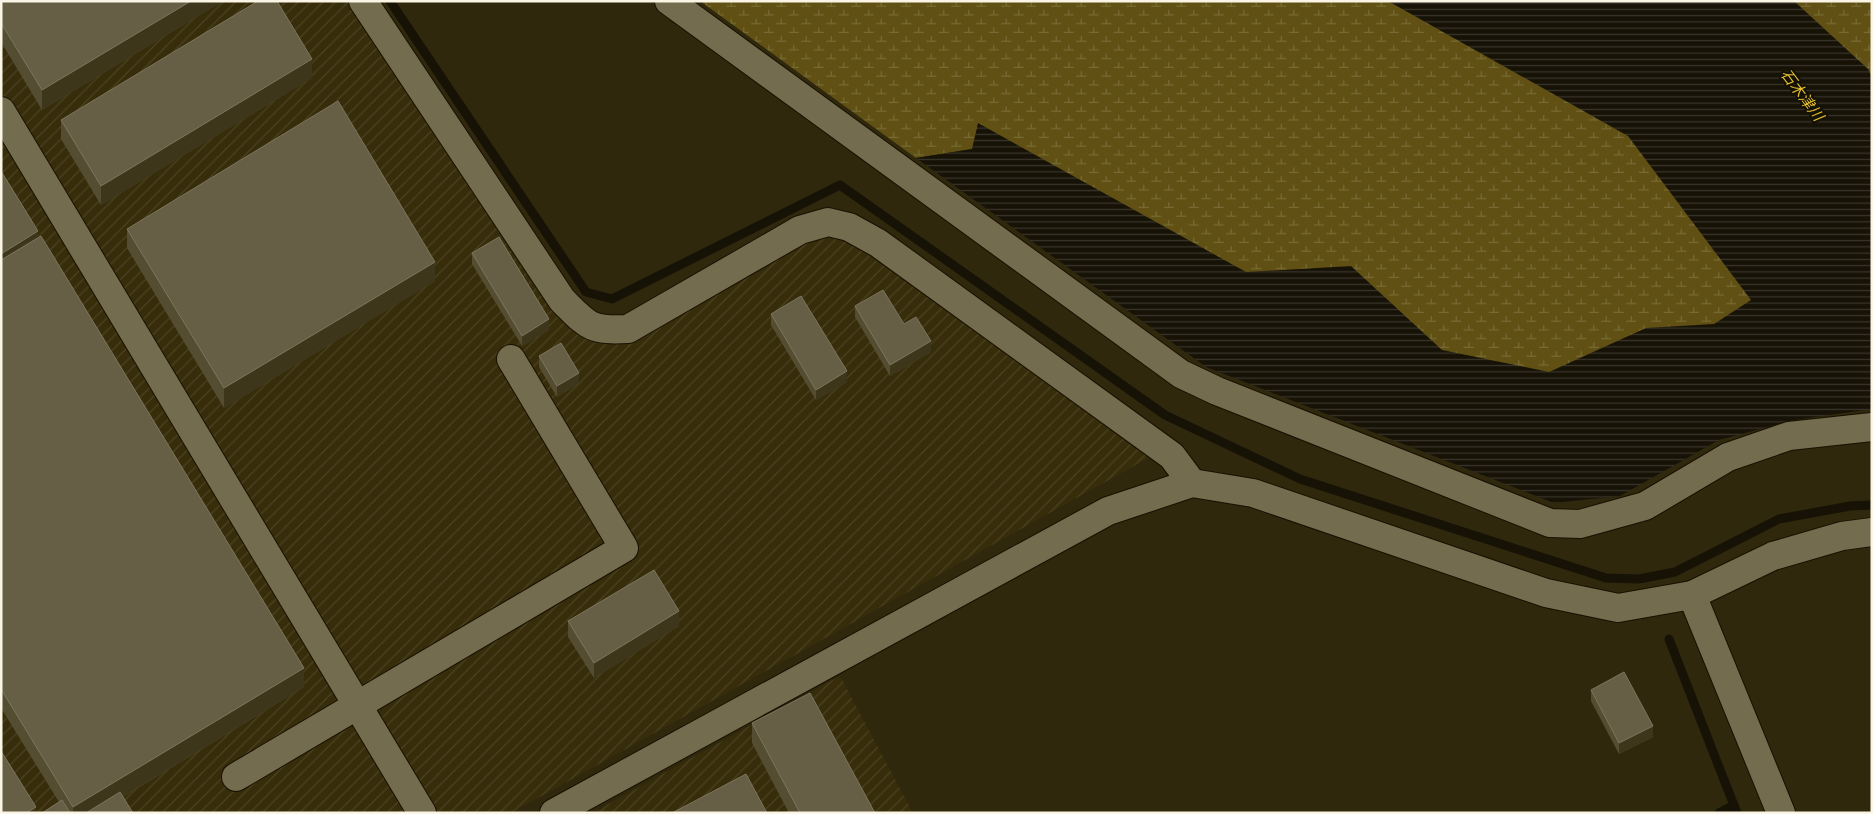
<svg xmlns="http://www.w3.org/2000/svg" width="1873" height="814" font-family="'Source Serif 4','Noto Sans JP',serif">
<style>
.industrial{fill:url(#industrial-furrows)}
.wetland{fill:url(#wetland-marsh)}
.water{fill:url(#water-rules)}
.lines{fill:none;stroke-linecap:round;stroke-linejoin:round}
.stream{stroke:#161206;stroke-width:9}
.minor-casing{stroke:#181000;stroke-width:30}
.minor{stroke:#746c4f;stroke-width:28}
.wall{fill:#544d32}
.shaded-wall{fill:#3e361b}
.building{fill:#665f46;stroke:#7d765f}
.labels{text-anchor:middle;stroke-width:4.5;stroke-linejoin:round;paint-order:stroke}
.water-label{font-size:15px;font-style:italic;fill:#e3be2e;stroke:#141106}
</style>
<defs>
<pattern id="industrial-furrows" width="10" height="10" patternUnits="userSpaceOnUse" patternTransform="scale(1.25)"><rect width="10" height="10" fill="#372d0a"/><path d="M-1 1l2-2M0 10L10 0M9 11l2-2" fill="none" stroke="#4b4222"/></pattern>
<pattern id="wetland-marsh" width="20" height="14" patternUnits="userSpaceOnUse" patternTransform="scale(1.25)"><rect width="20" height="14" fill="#605013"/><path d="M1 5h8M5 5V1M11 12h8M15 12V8" fill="none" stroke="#786a35"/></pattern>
<pattern id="water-rules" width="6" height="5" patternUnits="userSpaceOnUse" patternTransform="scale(1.25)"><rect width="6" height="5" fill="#161206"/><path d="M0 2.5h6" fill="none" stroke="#39352a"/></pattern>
</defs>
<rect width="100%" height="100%" fill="#30280d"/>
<g class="industrial">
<path d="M1,1h349l234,334 31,9 203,-112 33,6 299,219 -639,356h-510z"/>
<path d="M840,676l73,137h-321z"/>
</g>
<g class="wetland">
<path d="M700,1h833l270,312 -179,144 -652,-308 -56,9z"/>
<path d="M1738,1h134v263z"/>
</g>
<path class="water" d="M1388,1h406l74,68 4,8v332l-78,11 -75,20 -99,56 -66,7 -348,-136 -290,-209 56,-9 6,-26 268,149 105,-6 91,84 107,22 97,-44 68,-4 37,-24 -123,-164z"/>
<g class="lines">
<g class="stream">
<path d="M390,1l196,291 26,7 228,-114 325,230 135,64 306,99 33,1 36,-7 104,-53 71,-13 22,-1"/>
<path d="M1669,639l68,174"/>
<path d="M1719,813l15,-8"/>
</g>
<g class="minor-casing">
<g id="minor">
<path d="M363,1l199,299c26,26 28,31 66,29l172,-99 28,-8 21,5 29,16 294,213 20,27"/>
<path d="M669,1l512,373 36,17 333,132 30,1 65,-18 83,-49 61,-21 83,-9"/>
<path d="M1,111l421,702"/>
<path d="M1692,595l89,218"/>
<path d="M236,777l388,-229 -113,-189"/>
<path d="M554,813l554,-302 84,-28 61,10 293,100 72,15 74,-13 81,-39 69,-20 30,-4"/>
</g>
</g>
<use href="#minor" class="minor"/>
</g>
<g class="wall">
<path d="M1,1h222l-181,109 -41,-68z"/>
<path d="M312,78l-211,127 -40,-66v-19z"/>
<path d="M1,171l37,66 266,450 -181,110 10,16h-91l17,-11 -58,-94z"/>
<path d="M127,229l308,52 -211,127 -97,-160z"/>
<path d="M472,253l77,77 -27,16 -50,-82z"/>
<path d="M855,306l49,18 27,28 -41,24 -35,-59z"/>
<path d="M771,314l76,68 -31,18 -45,-75z"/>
<path d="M539,356l40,27 -22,14 -18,-30z"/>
<path d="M568,621l111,5 -85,52 -26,-41z"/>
<path d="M1591,690l62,47 -34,17 -28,-53z"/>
<path d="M752,723l123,90h-86l-37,-70z"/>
</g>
<g class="shaded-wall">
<path d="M191,1h32l-181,109v-20z"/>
<path d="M312,59v19l-211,127v-19z"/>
<path d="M38,231v20l-37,22v-19z"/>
<path d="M435,262v19l-211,127v-20z"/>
<path d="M549,319v11l-27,16v-10z"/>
<path d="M931,341v11l-41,24v-11z"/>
<path d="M847,371v11l-31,18v-10z"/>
<path d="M579,373v10l-22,14v-11z"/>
<path d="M679,611v15l-85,52v-15z"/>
<path d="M304,668v19l-208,126h-23v-6z"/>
<path d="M1653,726v11l-34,17v-11z"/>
<path d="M36,807v6h-10z"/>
</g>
<g class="building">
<path d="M1,1h190l-149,89 -41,-67z"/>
<path d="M258,1h19l35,58 -211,127 -40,-66z"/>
<path d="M338,101l97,161 -211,126 -97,-159z"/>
<path d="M1,171l37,60 -37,23z"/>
<path d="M41,236l263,432 -231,139 -72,-118v-429z"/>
<path d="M499,237l50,82 -27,17 -50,-83z"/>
<path d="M883,290l21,34 12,-7 15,24 -41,24 -35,-59z"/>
<path d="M801,296l46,75 -31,19 -45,-76z"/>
<path d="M561,343l18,30 -22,13 -18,-30z"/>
<path d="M654,570l25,41 -85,52 -26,-42z"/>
<path d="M1624,672l29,54 -34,17 -28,-53z"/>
<path d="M810,693l65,120h-75l-48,-90z"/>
<path d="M1,751l35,56 -10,6h-25z"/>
<path d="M746,774l21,39h-95z"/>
<path d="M120,792l13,21h-47z"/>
<path d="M62,800l8,13h-28z"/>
</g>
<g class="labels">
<g class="water-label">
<text transform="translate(1802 95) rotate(53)" y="5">石木津川</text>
</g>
</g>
<rect width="1873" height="814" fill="none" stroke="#faf5e5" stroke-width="5"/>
</svg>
